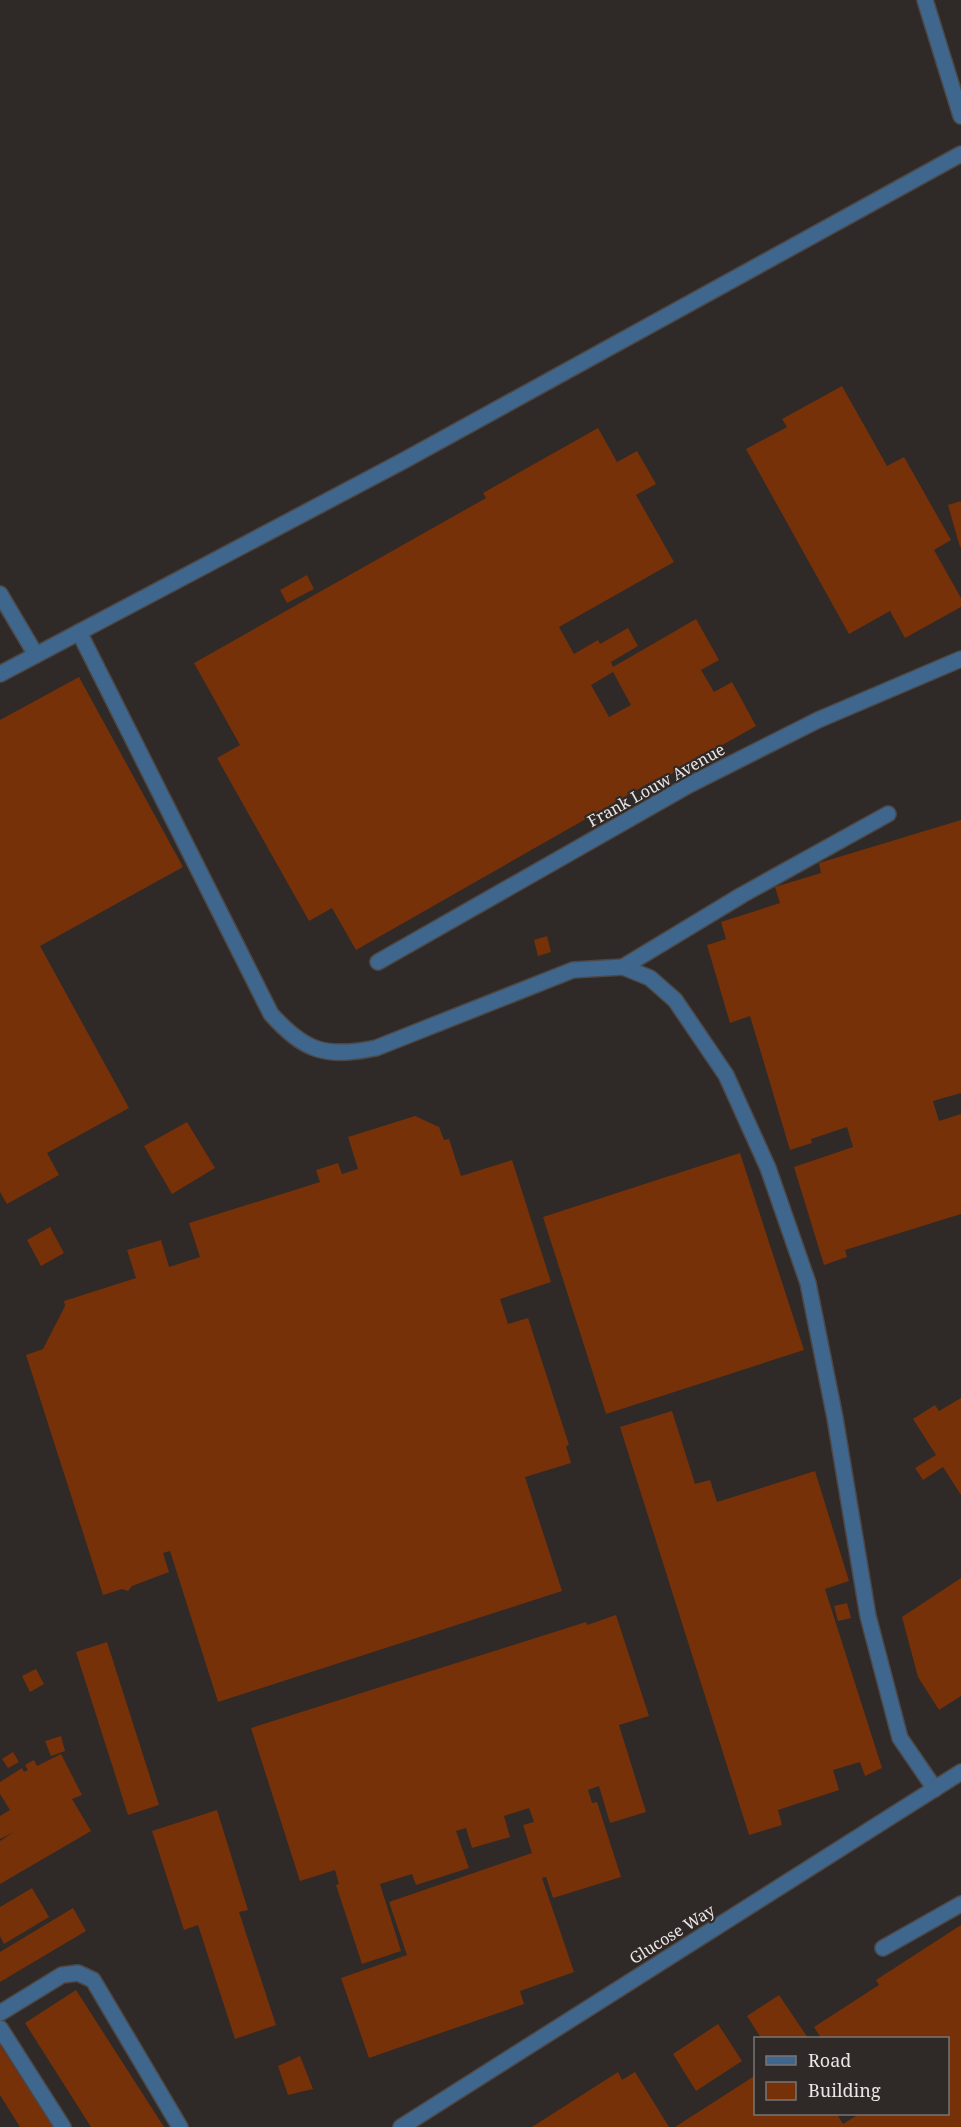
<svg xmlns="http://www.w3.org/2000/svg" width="961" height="2127" font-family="'Noto Serif',serif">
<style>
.building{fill:#763109;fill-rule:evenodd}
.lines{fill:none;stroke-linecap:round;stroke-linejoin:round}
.minor-casing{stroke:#4d4745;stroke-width:18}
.minor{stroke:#3f668c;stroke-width:15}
.labels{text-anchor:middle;stroke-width:4.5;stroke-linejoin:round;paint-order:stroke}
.street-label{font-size:16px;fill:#eae6e5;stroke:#2f2927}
</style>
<rect width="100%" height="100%" fill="#2f2927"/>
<g class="building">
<path d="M842,386l45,80 17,-9 47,83 -17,10 27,48v9l-56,31 -15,-27 -41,23 -103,-185 41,-22 -5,-8z"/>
<path d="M598,428l19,34 20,-11 19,33 -20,11 38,67 -115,65 15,27 24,-14 2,4 28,-16 10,18 -27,16 2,5 83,-48 23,41 -18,10 13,22 18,-10 24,44 -99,56 -1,-3 -300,171 -24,-42 -23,13 -92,-163 23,-13 -46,-82 292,-165 -3,-5zM613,672l18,33 -22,12 -18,-32z"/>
<path d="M961,501v46h-1l-12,-42z"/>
<path d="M307,575l7,14 -27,14 -7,-13z"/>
<path d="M79,677l104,190 -143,79 89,162 -82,45 12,22 -52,29 -7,-12v-472z"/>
<path d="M961,820v273l-28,8 6,20 22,-7v100l-116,36 2,7 -23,8 -30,-98 59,-20 -6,-20 -36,12 1,4 -22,7 -40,-134 -20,7 -23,-78 19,-6 -5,-17 59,-19 -5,-16 46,-14 -2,-10z"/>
<path d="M547,936l4,16 -13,4 -4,-16z"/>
<path d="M415,1116l24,11 5,13 5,-1 12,37 51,-16 39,122 -51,17 8,25 20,-6 41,127 -3,1 5,17 -46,14 37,114 -344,111 -48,-151 -7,2 6,19 -37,14 -4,5 -6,-2 -19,6 -77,-240 17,-6 22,-43 -1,-5 72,-23 -9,-28 34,-10 8,27 31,-10 -11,-34 131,-41 -4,-12 22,-7 4,11 16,-5 -10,-32z"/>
<path d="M187,1122l28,46 -43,26 -28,-48z"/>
<path d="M740,1153l64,197 -198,64 -63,-197z"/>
<path d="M50,1227l14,26 -23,13 -14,-26z"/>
<path d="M961,1398v97l-18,-28 -20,13 -8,-12 21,-13 -23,-36 22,-14 4,6z"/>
<path d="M672,1411l23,73 15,-4 7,22 98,-31 34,110 -24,8 57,179 -17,8 -5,-14 -27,8 6,20 -61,20 4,15 -33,10 -129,-408z"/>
<path d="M961,1578v118l-22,14 -21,-33 -16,-60z"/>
<path d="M847,1603l4,15 -13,3 -4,-15z"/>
<path d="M616,1615l33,101 -30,9 27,87 -36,11 -11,-37 -11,4 4,13 5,-1 24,75 -68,21 -7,-21 -4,1 32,94 -54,19 4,13 -155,54 -28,-80 66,-23 -18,-53 143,-49 -9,-28 11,-3 -5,-14 -25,8 6,21 -38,11 -6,-20 -10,3 13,37 -53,17 -4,-11 -32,10 21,67 -39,13 -26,-79 3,-1 -4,-14 -35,11 -49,-153 335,-106 1,3z"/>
<path d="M107,1642l52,163 -31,10 -52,-163z"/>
<path d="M36,1669l8,15 -14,8 -8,-16z"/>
<path d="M61,1736l4,15 -14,5 -6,-15z"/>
<path d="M13,1752l6,10 -11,6 -6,-9z"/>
<path d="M61,1754l21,41 -10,4 19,32 -91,53v-43l14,-9 -14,7v-23l10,-6 -10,-16v-12l22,-14 2,4 4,-2 -3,-5 9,-5 3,6z"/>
<path d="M217,1810l31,100 -9,2 37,113 -41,14 -37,-114 -14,5 -32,-99z"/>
<path d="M32,1888l17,29 -45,27 -4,-8v-29z"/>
<path d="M73,1908l13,23 -86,51v-30z"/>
<path d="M961,1925v202h-286l81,-52v39h81l6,10 16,-10h89v-76h-127l-7,-11 65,-42 -3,-5z"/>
<path d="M76,1990l88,137h-73l-66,-104z"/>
<path d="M779,1995l29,43h-47l-14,-22z"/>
<path d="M718,2024l24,37 -46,30 -23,-37z"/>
<path d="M0,2045l53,82h-33l-20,-32z"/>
<path d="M300,2056l13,33 -25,6 -10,-29z"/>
<path d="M618,2072l4,8 13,-8 34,55h-137z"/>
</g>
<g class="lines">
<g class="minor-casing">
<g id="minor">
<path d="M925,0l36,116"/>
<path d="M0,594l36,61"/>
<path d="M79,632l192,382c34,38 55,44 105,34l197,-78 50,-3 27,11 25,22 51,75 42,93 40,115 27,135 33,198 32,122 35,51"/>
<path d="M0,674l403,-213 558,-307"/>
<path d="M378,962l311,-177 129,-65 143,-61"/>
<path d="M623,967l119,-72 146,-81"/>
<path d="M883,1948l78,-44"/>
<path d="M0,2013l62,-38 16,-2 15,7 87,147"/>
<path d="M0,2028l63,99"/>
<path d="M401,2127l560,-355"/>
</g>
</g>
<use href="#minor" class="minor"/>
</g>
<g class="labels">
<g class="street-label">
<text transform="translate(656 785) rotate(-29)" y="6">Frank Louw Avenue</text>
<text transform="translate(672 1934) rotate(-32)" y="6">Glucose Way</text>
</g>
</g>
<rect x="754" y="2037" width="195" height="78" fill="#2f2927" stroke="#7a7573" stroke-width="1.5"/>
<rect x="766" y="2056" width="30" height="9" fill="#3f668c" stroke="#7a7573" stroke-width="1.5"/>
<text x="808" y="2067" font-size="18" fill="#eae6e5">Road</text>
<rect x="766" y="2082" width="30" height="18" fill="#763109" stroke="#7a7573" stroke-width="1.5"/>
<text x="808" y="2097" font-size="18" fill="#eae6e5">Building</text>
</svg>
